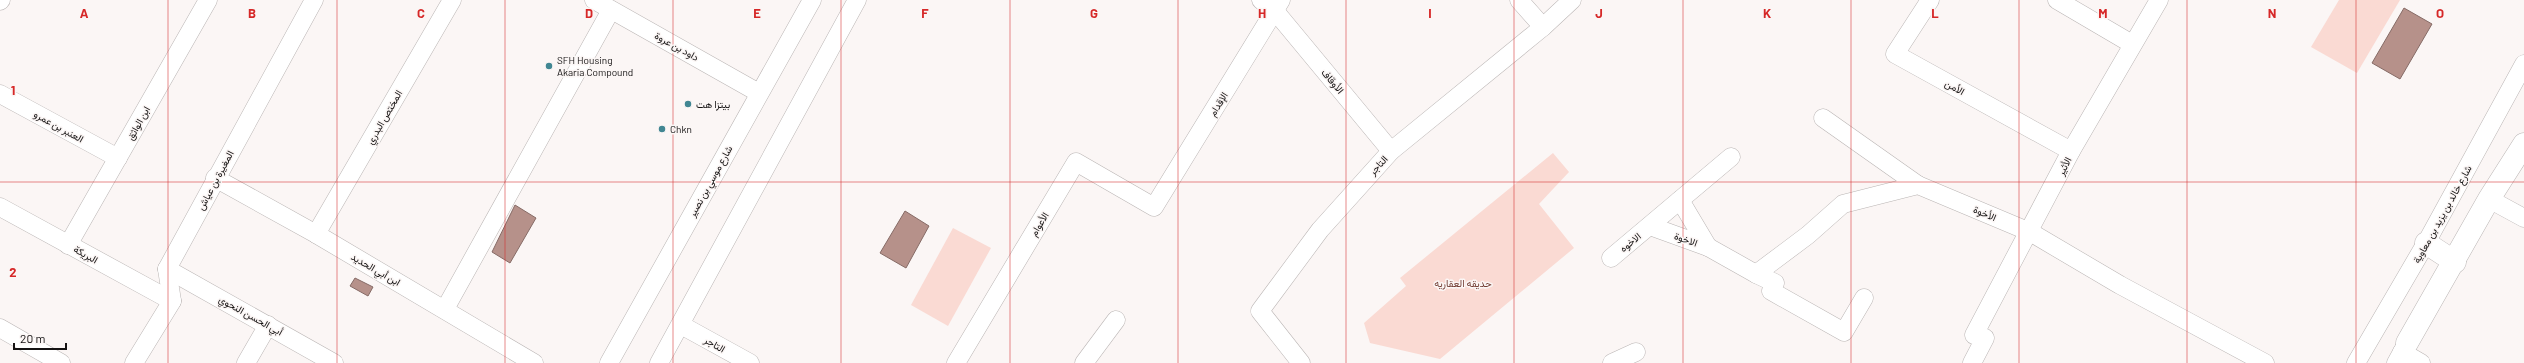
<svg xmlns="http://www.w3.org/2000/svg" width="2524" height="363" font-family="Barlow,Vazirmatn,sans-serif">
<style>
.green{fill:#fadad3}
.water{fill:#b6918a;stroke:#866b66}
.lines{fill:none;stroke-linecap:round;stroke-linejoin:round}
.minor-casing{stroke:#bab5b4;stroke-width:19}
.major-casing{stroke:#bab5b4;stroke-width:23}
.minor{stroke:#fff;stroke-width:18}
.major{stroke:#fff;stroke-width:22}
.grid{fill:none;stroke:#d62828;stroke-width:1;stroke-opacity:0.55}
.poi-dot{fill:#418692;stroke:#fbf6f5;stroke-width:1.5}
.labels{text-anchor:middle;stroke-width:3;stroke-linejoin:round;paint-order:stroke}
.street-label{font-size:10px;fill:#151313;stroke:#fbf6f5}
.poi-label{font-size:10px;fill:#151313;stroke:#fbf6f5;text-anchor:start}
.park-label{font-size:10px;fill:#733e35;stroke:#fbf6f5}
.grid-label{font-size:13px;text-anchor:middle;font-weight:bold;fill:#d62828;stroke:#fbf6f5;stroke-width:3;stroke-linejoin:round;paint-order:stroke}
</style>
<rect width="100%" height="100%" fill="#fbf6f5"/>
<g class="green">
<path d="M2339,0h61l-43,73 -46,-26z"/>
<path d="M1553,153l16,19 -30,32 35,44 -134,111 -70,-16 -6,-20 42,-37 -6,-8z"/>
<path d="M953,228l38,20 -43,78 -37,-21z"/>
</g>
<g class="water">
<path d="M2404,8l28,16 -32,55 -28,-16z"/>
<path d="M515,205l21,13 -26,45 -18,-11z"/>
<path d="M905,211l24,15 -23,42 -26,-15z"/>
<path d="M355,278l18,9 -5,9 -18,-10z"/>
</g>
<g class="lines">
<g class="minor-casing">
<g id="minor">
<path d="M594,0l165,93"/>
<path d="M1261,0l14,11 116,140"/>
<path d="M1519,0l24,27"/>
<path d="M1930,0l-35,54 176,97"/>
<path d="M2057,0l75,44"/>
<path d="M0,1l1,-1"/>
<path d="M0,94l118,64"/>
<path d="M1823,118l95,67"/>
<path d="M215,178l101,56 218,129"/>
<path d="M2489,199l35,19"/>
<path d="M1680,200l28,47"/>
<path d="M0,207l172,94"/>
<path d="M1650,226l58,21 48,27 52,-39 35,-31 75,-19 112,47 90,53 145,78"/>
<path d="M316,234l136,-234"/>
<path d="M68,245l140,-245"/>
<path d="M1611,258l120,-101"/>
<path d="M167,269l167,94"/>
<path d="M1756,274l19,9 -4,8 73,41 20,-34"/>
<path d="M445,309l166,-299"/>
<path d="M681,325l69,38"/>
<path d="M0,328l61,35"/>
<path d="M2402,352l19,11"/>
<path d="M134,363l38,-62 -5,-32 147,-269"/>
<path d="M246,363l22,-38"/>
<path d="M609,363l203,-363"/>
<path d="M659,363l198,-363"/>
<path d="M956,363l120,-201 78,45 127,-207"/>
<path d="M1084,363l32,-43"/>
<path d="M1301,363l-41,-52 60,-81 71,-79 152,-124 29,-27"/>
<path d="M1612,363l24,-11"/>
<path d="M1972,363l13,-25 -11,-3 97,-184 88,-151"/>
<path d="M2356,363l70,-120 98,-179"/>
<path d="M2396,363l11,-20"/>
</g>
</g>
<g class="major-casing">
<g id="major">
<path d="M2426,243l29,19"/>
<path d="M2407,343l82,-144 35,-55"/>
</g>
</g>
<use href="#minor" class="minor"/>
<use href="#major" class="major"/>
</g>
<path class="grid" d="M168,0v363M337,0v363M505,0v363M673,0v363M841,0v363M1010,0v363M1178,0v363M1346,0v363M1514,0v363M1683,0v363M1851,0v363M2019,0v363M2187,0v363M2356,0v363M0,182h2524"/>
<g class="poi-dot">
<circle cx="549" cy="66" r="4"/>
<circle cx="688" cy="104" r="4"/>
<circle cx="662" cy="129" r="4"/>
</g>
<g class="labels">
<g class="street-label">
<text transform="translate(677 46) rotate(29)" y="4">داود بن عروة</text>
<text transform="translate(1333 81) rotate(50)" y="4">الأوقاف</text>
<text transform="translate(1955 87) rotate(29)" y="4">الأمن</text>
<text transform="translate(1218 104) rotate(-58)" y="4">الإقدام</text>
<text transform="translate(384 117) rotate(-60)" y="4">المختص البدري</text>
<text transform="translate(138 123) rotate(-61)" y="4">ابن الواثق</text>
<text transform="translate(59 126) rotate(29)" y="4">العنبر بن عمرو</text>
<text transform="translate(1378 165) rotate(-48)" y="4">التاجر</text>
<text transform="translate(2064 166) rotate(-63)" y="4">الأثير</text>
<text transform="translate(215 180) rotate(-62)" y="4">المغيرة بن عياش</text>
<text transform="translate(710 181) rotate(-61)" y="4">شارع موسي بن نصير</text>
<text transform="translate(1985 213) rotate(23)" y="4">الأخوة</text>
<text transform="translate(2442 214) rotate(-61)" y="4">شارع خالد بن يزيد بن معاوية</text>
<text transform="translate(1039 224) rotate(-59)" y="4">الأعوام</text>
<text transform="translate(1686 239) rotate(20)" y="4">الاخوة</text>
<text transform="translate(1630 242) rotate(-39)" y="4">الاخوه</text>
<text transform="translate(86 254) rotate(29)" y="4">البريكة</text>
<text transform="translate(376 269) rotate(30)" y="4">ابن أبي الحديد</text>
<text transform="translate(251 315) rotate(29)" y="4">أبي الحسن النحوي</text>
<text transform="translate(715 344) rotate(30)" y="4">التاجر</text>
</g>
<g class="poi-label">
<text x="557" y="64">SFH Housing<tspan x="557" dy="12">Akaria Compound</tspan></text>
<text x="696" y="108">بيتزا هت</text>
<text x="670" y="133">Chkn</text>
</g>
<g class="park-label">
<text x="1463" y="287">حديقه العقاريه</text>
</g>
</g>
<g class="grid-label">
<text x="84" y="18">A</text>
<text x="252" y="18">B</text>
<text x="421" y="18">C</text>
<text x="589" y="18">D</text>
<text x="757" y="18">E</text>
<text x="925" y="18">F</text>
<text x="1094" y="18">G</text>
<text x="1262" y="18">H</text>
<text x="1430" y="18">I</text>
<text x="1599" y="18">J</text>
<text x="1767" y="18">K</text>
<text x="1935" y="18">L</text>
<text x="2103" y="18">M</text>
<text x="2272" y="18">N</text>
<text x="2440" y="18">O</text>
<text x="13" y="95">1</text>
<text x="13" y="277">2</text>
</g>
<path d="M14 343v6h52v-6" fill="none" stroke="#151313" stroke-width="2"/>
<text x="20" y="343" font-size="12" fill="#151313" stroke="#fbf6f5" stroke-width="3" paint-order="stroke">20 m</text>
</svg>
